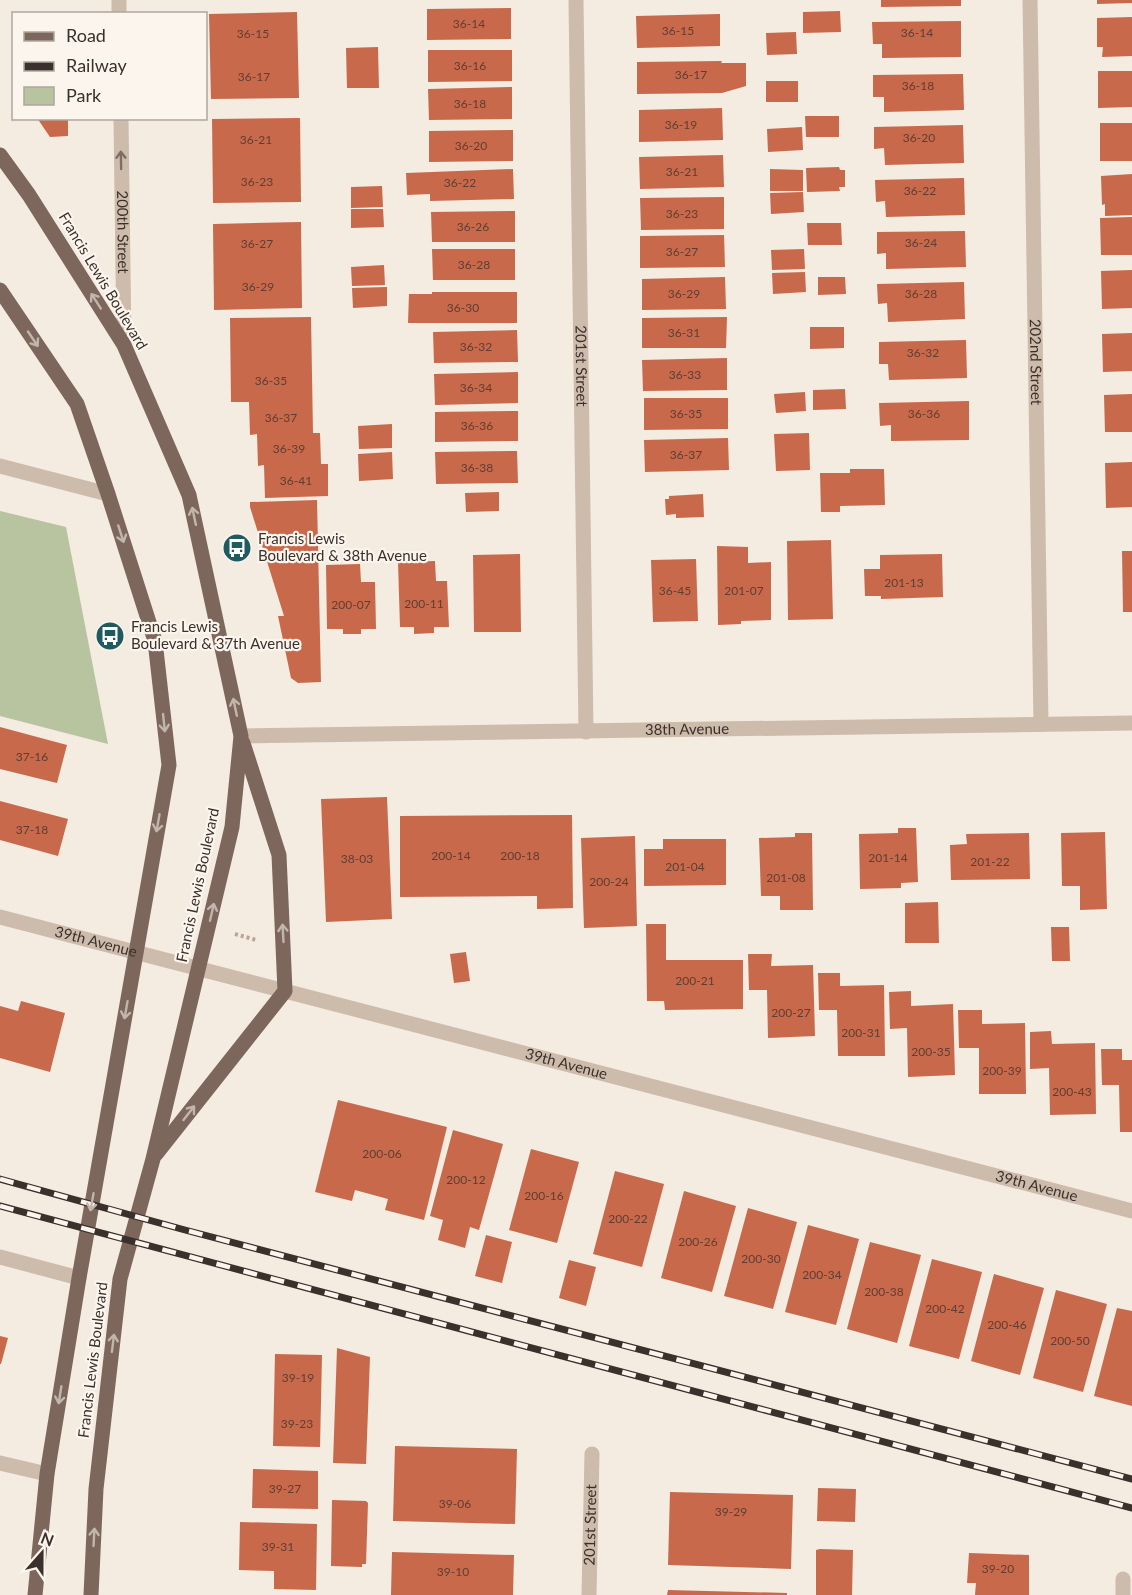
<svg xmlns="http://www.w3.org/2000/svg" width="1132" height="1595" font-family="Lato,sans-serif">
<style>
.green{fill:#b8c4a0}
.building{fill:#c8694b}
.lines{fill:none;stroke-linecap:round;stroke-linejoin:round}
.path{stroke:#b9a596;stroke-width:4;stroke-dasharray:3 3;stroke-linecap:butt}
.service{stroke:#cdbbac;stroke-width:15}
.minor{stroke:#cdbbac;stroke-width:15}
.primary{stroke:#7d675c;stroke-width:15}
.rail-casing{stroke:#3b302b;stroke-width:7}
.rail{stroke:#fbf5ee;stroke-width:4.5;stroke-dasharray:14;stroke-linecap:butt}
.oneway{stroke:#7d6f65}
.oneway2{stroke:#c2b5ac}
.labels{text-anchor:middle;stroke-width:4.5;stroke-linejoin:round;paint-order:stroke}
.number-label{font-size:12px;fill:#5e3e33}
.street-label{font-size:15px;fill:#3b302b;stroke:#fbf5ee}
.poi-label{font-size:15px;fill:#3b302b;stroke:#fbf5ee;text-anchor:start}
</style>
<rect width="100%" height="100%" fill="#f4ebe1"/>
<path class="green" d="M0,511l66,16 42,217 -108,-28z"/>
<g class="building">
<path d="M881,0h80v6l-80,1z"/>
<path d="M1097,0h35v3l-35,1z"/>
<path d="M511,8v31l-84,1v-31z"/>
<path d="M840,11l1,21 -38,1v-21z"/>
<path d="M297,12l2,86 -88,1 -2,-85z"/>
<path d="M720,14v32l-83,2 -1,-32z"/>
<path d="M1132,17v39l-30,1 1,-10h-6v-29z"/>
<path d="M961,21v36l-79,1v-14h-9l-1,-22z"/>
<path d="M796,32l1,22 -30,1 -1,-22z"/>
<path d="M378,47l1,41h-32l-1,-40z"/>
<path d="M428,50h84v31l-84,1z"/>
<path d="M722,61l-1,2h25v23l-24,7 -85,1v-32z"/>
<path d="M1098,71h34v36l-34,1z"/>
<path d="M963,74l1,36 -80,2v-15h-11v-22z"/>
<rect x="766" y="81" width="32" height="21"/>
<path d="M512,87v32l-83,1 -1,-31z"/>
<path d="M722,108l1,32 -84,2v-32z"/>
<path d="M805,116h34v21h-33z"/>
<path d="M37,118h31v18l-18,1z"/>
<path d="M300,118l1,84 -88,1 -1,-84z"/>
<rect x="1100" y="123" width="32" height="38"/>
<path d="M963,125l1,38 -79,2 -1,-17 -10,1v-22z"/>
<path d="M802,127l1,23 -35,2 -1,-23z"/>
<path d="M513,130v31l-84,1v-31z"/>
<path d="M723,155l1,32 -84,2 -1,-32z"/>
<path d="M839,167l1,3h5v17h-6l1,4 -33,1 -1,-24z"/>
<path d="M513,169l1,30 -84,2v-7l-23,1 -1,-22z"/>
<path d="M770,169l33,1v21h-33z"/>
<path d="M1132,174v41l-27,1v-12l-3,1 -1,-29z"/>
<path d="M964,178l1,37 -79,2 -1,-16 -9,1 -1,-22z"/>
<path d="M382,186l1,21 -32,1v-21z"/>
<path d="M803,192l1,20 -33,2 -1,-21z"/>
<path d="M724,197v32l-83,1 -1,-32z"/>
<path d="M351,209h32l1,18 -33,1z"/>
<path d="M515,211v31h-83l-1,-30z"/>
<path d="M1132,217v38h-31l-1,-37z"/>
<path d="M301,222l1,86 -88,2 -1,-86z"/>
<path d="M807,223h34l1,22h-34z"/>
<path d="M965,231l1,36 -80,2v-16l-9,1v-22z"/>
<path d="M724,235l1,32 -85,1v-32z"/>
<path d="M432,249h83v31h-82z"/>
<path d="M804,249l1,20 -33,1 -1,-20z"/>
<path d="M384,265l1,20 -33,1 -1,-19z"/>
<path d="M1132,270v38l-30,1 -1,-38z"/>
<path d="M805,272l1,20 -33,2 -1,-21z"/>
<path d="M725,277l1,32 -84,1v-31z"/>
<path d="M818,277h27l1,17 -28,1z"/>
<path d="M964,282l1,37 -77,3 -1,-19 -9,1 -1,-20z"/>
<path d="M387,287v19l-34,2 -1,-20z"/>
<path d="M432,292h85v31h-109l1,-29h23z"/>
<path d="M311,317l2,116h7l1,31h7v32l-63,2 -1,-33 -6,1 -1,-32 -7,1 -1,-33h-18l-1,-84z"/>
<path d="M727,317l-1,31h-84v-30z"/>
<path d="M810,327h34v21l-34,1z"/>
<path d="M517,330l1,32 -84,1 -1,-31z"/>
<path d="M1132,333v38l-29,1 -1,-38z"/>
<path d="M966,340l1,38 -78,2 -1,-16h-9v-22z"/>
<path d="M727,358v32l-84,1 -1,-31z"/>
<path d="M518,372v31l-83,2 -1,-31z"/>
<path d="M845,389l1,20 -33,1v-20z"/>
<path d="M805,392l1,19 -30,2 -2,-19z"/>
<path d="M1132,394v38h-27l-1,-37z"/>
<path d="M644,398h84v31l-84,1z"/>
<path d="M969,401v39l-78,1v-16l-11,1 -1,-23z"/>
<path d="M518,411v30l-83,1v-30z"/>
<path d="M392,424v24l-33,1 -1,-23z"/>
<path d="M809,433l1,37 -34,1 -2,-37z"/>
<path d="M728,438l1,32 -84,2 -1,-32z"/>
<path d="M517,451l1,32 -82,1 -1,-32z"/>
<path d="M392,452l1,27 -34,2 -1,-27z"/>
<path d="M1132,462v45l-26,1 -1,-45z"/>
<path d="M850,469h34l1,36 -45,1v6h-19l-1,-39h30z"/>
<path d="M499,492v19l-33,1 -1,-19z"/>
<path d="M703,494l1,23 -28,1v-4l-10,1 -1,-16h4v-3z"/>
<path d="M317,500l4,182 -23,1 -7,-5 -13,-62h6l-34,-109v-5z"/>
<path d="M831,540l2,79 -45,1 -1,-79z"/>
<path d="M717,546l31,1v16l23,-1v58l-30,1v3l-23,1z"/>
<path d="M1122,551h10v61h-9z"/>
<path d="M520,554l1,78h-47l-1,-77z"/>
<path d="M942,554l1,43 -62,2v-3h-16l-1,-27h16v-14z"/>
<path d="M696,559l2,62 -45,1 -2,-62z"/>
<path d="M435,561l1,20h11l2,46h-15v6l-20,1v-7h-14l-2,-65z"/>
<path d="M360,564l1,18h14l1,47h-15v5h-18v-5h-16l-1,-64z"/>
<path d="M0,727l67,18 -10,38 -57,-14z"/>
<path d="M387,797l5,122 -66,3 -5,-123z"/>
<path d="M0,801l68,18 -10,37 -58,-16z"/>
<path d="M572,815l1,93 -36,1v-13l-137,1v-81z"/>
<path d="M898,828h18l2,54 -17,1v5l-41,1 -1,-55 39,-1z"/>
<path d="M1105,832l2,77 -27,1v-24h-18l-1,-53z"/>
<path d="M795,833h17l1,77h-33v-14h-19l-2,-58 36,-1z"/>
<path d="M1029,833l1,46 -79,1 -1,-35 17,-1 -1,-10z"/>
<path d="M635,836l2,90 -53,2 -3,-90z"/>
<path d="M663,839h63v46l-82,1v-37h19z"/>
<path d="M938,902l1,41h-34v-40z"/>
<path d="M646,924h20v36h77v49l-78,1 -1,-9h-17z"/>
<path d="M1051,927h18l1,34h-18z"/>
<path d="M466,952l4,29 -16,2 -4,-29z"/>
<path d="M748,954h24l-1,12 42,-1 2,71 -47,2 -1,-48h-18z"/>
<path d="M818,973h22v13l44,-1 1,71h-47l-1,-46h-18z"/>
<path d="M911,991v15l42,-2 2,71 -47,2 -1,-49 -17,1 -1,-37z"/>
<path d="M21,1001l44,12 -15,59 -50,-14v-52l18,5z"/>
<path d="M958,1010h24v14l43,-1 1,71h-47v-46h-20z"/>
<path d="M1051,1031l1,13 43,-1 1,71 -46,1 -1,-47 -19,1v-37z"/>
<path d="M1101,1049h21v11h10v72h-12l-1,-47h-17z"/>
<path d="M338,1100l109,27 -23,93 -39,-10 3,-11 -33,-9 -3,11 -37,-9z"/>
<path d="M453,1130l50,14 -24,86 -9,-3 -5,21 -27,-8 5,-20 -13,-4z"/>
<path d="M531,1149l48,13 -22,81 -48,-13z"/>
<path d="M615,1171l49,13 -22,83 -49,-13z"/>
<path d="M684,1191l52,15 -24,86 -51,-14z"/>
<path d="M748,1208l49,14 -24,87 -49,-13z"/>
<path d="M808,1225l51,14 -23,86 -51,-13z"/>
<path d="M486,1235l26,7 -10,41 -27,-7z"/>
<path d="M870,1242l51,13 -24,88 -50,-14z"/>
<path d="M932,1259l50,13 -23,87 -50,-13z"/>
<path d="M569,1260l27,7 -10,39 -27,-8z"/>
<path d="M994,1274l50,14 -24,87 -49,-14z"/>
<path d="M1056,1290l51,14 -24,88 -50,-14z"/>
<path d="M1117,1308l15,3v95l-38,-10z"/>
<path d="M0,1336l8,2 -7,26h-1z"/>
<path d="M337,1348l33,9 -4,107 -33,-1z"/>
<path d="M275,1354l47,1 -2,92 -47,-1z"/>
<path d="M395,1446l122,3 -2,75 -122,-3z"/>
<path d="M253,1469l65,2v38l-66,-1z"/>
<path d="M818,1488l38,1 -1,33 -38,-1z"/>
<path d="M670,1492l123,3 -2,74 -123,-4z"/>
<path d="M332,1500l34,1 2,2 -2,61h-4v3l-31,-1z"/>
<path d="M240,1522l77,2 -1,66 -42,-1v-18l-35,-1z"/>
<path d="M820,1549l33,1 -1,45h-36v-45z"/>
<path d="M392,1552l122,3 -1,40h-122z"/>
<path d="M969,1553l60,2v40h-54l1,-12h-9z"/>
<path d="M668,1590l119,3v2h-120z"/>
</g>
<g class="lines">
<path class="path" d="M235,934l21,6"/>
<path class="service" d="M0,1257l79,21"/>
<g class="minor">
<path d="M119,0v14"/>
<path id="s1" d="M576,0l10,732"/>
<path id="s2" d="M1030,0l11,724"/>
<path id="s3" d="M121,118l3,227"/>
<path d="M0,466l108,28"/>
<path id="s4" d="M241,736l891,-13"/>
<path id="s5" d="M0,917l1132,294"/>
<path d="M0,1463l47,11"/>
<path id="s6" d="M589,1595l3,-141"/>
<path d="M1123,1595v-16"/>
</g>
<g class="primary">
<path d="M0,155l29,40 95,150 65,150 52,241 -9,91 -79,332 -33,120 -24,210 -5,106"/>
<path d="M0,290l77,114 31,90 47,147 14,124 -90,513 -32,196 -12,121"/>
<path d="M156,1154l129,-163 -6,-136 -36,-112"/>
</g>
<g class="rail-casing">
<g id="rail">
<path d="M0,1179l185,51 947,249"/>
<path d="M0,1206l1132,302"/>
</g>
</g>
<use href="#rail" class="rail"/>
</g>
<defs><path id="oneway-shaft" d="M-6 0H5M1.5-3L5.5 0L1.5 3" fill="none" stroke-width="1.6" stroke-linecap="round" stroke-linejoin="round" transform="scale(1.5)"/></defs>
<use class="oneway" href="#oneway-shaft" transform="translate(121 160) rotate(-91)"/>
<g class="oneway2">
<use href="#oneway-shaft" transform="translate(96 301) rotate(-123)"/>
<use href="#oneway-shaft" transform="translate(33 339) rotate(56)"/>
<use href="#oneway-shaft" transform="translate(194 516) rotate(-102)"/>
<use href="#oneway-shaft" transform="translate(121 534) rotate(72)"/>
<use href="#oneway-shaft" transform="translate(235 707) rotate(-102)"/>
<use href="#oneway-shaft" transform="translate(164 723) rotate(84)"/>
<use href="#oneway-shaft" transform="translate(158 823) rotate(100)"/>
<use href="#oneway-shaft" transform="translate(212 912) rotate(-77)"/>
<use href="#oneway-shaft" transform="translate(283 933) rotate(-93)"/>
<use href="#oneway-shaft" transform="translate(126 1010) rotate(100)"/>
<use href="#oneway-shaft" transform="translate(189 1113) rotate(-52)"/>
<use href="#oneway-shaft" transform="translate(92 1202) rotate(100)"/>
<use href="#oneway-shaft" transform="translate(113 1343) rotate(-83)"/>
<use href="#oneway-shaft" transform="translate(60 1395) rotate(99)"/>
<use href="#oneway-shaft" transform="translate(94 1537) rotate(-87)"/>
</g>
<defs>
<g id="bus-disc" transform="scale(1.5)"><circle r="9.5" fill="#1f5a5e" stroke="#fbf5ee"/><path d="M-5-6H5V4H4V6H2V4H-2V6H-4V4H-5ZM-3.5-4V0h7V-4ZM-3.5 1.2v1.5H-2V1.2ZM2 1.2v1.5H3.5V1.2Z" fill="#fff"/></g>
</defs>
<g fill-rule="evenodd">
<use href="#bus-disc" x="237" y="548"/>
<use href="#bus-disc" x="110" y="636"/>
</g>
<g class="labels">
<g class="number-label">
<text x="469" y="28">36-14</text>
<text x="678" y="35">36-15</text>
<text x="917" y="37">36-14</text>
<text x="253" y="38">36-15</text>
<text x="470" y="70">36-16</text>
<text x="691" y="79">36-17</text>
<text x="254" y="81">36-17</text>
<text x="918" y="90">36-18</text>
<text x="470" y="108">36-18</text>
<text x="681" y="129">36-19</text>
<text x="919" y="142">36-20</text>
<text x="256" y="144">36-21</text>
<text x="471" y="150">36-20</text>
<text x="682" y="176">36-21</text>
<text x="257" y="186">36-23</text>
<text x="460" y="187">36-22</text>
<text x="920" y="195">36-22</text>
<text x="682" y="218">36-23</text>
<text x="473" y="231">36-26</text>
<text x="921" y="247">36-24</text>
<text x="257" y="248">36-27</text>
<text x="682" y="256">36-27</text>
<text x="474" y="269">36-28</text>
<text x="258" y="291">36-29</text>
<text x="684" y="298">36-29</text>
<text x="921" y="298">36-28</text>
<text x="463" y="312">36-30</text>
<text x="684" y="337">36-31</text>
<text x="476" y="351">36-32</text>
<text x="923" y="357">36-32</text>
<text x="685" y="379">36-33</text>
<text x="271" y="385">36-35</text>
<text x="476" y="392">36-34</text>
<text x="686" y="418">36-35</text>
<text x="924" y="418">36-36</text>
<text x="281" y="422">36-37</text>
<text x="477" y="430">36-36</text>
<text x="289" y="453">36-39</text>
<text x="686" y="459">36-37</text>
<text x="477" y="472">36-38</text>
<text x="296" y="485">36-41</text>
<text x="904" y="587">201-13</text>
<text x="675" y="595">36-45</text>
<text x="744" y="595">201-07</text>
<text x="424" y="608">200-11</text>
<text x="351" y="609">200-07</text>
<text x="32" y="761">37-16</text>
<text x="32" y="834">37-18</text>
<text x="451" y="860">200-14</text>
<text x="520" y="860">200-18</text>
<text x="888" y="862">201-14</text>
<text x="357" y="863">38-03</text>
<text x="990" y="866">201-22</text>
<text x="685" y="871">201-04</text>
<text x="786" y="882">201-08</text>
<text x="609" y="886">200-24</text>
<text x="695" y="985">200-21</text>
<text x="791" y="1017">200-27</text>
<text x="861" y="1037">200-31</text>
<text x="931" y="1056">200-35</text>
<text x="1002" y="1075">200-39</text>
<text x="1072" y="1096">200-43</text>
<text x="382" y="1158">200-06</text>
<text x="466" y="1184">200-12</text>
<text x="544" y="1200">200-16</text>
<text x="628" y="1223">200-22</text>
<text x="698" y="1246">200-26</text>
<text x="761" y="1263">200-30</text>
<text x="822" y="1279">200-34</text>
<text x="884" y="1296">200-38</text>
<text x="945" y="1313">200-42</text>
<text x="1007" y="1329">200-46</text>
<text x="1070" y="1345">200-50</text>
<text x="298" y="1382">39-19</text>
<text x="297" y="1428">39-23</text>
<text x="285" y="1493">39-27</text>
<text x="455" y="1508">39-06</text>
<text x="731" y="1516">39-29</text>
<text x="278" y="1551">39-31</text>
<text x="998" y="1573">39-20</text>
<text x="453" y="1576">39-10</text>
</g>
<g class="street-label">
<text dy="5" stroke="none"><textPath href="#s3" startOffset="114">200th Street</textPath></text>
<text transform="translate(103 281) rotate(59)" y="5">Francis Lewis Boulevard</text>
<text dy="5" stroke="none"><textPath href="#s2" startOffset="362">202nd Street</textPath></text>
<text dy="5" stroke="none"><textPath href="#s1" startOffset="366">201st Street</textPath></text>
<text dy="5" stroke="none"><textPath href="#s4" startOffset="446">38th Avenue</textPath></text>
<text transform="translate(198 885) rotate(-78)" y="5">Francis Lewis Boulevard</text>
<text dy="5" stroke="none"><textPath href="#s5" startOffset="99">39th Avenue</textPath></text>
<text dy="5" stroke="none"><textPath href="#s5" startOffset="585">39th Avenue</textPath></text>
<text dy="5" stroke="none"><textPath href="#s5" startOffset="1071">39th Avenue</textPath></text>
<text transform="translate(93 1360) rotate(-83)" y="5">Francis Lewis Boulevard</text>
<text dy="5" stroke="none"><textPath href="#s6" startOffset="70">201st Street</textPath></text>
</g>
<g class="poi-label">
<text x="258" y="544">Francis Lewis<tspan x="258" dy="17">Boulevard &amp; 38th Avenue</tspan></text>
<text x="131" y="632">Francis Lewis<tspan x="131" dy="17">Boulevard &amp; 37th Avenue</tspan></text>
</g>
</g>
<rect x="12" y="12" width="195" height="108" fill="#fbf5ee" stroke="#aea6a0" stroke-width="1.5"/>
<rect x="24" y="32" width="30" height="9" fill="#7d675c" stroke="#aea6a0" stroke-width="1.5"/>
<text x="66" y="42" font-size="18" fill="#3b302b">Road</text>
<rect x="24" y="62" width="30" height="9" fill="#3b302b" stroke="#aea6a0" stroke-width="1.5"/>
<text x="66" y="72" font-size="18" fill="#3b302b">Railway</text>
<rect x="24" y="87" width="30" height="18" fill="#b8c4a0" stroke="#aea6a0" stroke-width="1.5"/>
<text x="66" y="102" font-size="18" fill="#3b302b">Park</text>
<g transform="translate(42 1553) rotate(21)" stroke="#fbf5ee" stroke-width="4.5" paint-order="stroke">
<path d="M0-4.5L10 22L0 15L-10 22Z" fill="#3b302b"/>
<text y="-9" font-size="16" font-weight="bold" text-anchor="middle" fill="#3b302b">N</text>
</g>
</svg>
